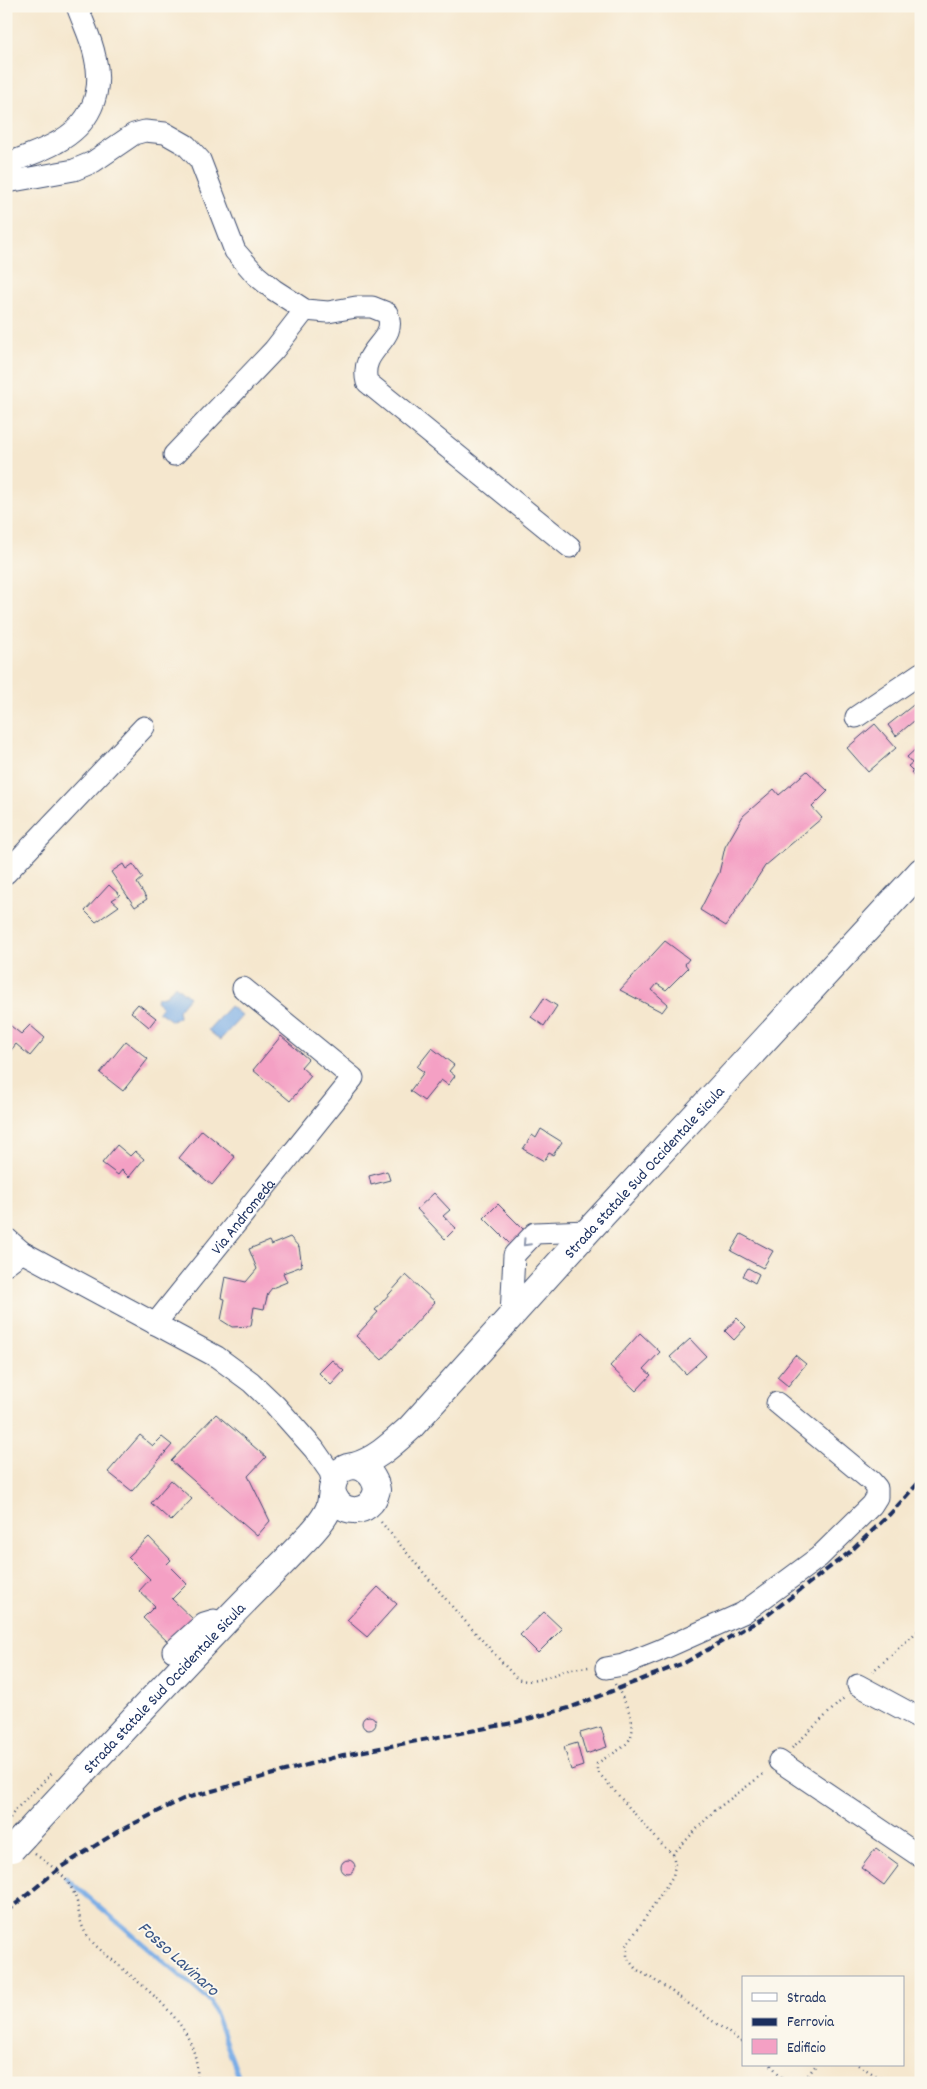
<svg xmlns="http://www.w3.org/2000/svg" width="927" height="2089" font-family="Dekko,sans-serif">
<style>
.water{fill:#7aade6;stroke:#4a6ea2}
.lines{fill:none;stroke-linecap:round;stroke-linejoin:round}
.stream{stroke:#7aade6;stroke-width:4.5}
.building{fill:#f4a0c4}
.minor-casing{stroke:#3c4b6f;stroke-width:23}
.major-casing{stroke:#3c4b6f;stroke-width:28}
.path{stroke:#3c4b6f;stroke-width:2.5;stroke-dasharray:1 4;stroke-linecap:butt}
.minor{stroke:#fff;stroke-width:21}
.major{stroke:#fff;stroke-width:26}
.rail{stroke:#1b2f5e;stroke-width:4;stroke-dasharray:8 4;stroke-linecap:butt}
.major-bridge-casing{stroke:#3c4b6f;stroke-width:28;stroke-linecap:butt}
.major-bridge{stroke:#fff;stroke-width:26}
.oneway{stroke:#8d97ae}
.labels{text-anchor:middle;stroke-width:4;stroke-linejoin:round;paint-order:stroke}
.street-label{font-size:16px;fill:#1b2f5e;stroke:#fbf7ec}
.water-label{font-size:18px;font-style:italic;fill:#385587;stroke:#fbf7ec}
</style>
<rect width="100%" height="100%" fill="#fbf7ec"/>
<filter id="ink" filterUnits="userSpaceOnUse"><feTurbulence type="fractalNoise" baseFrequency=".02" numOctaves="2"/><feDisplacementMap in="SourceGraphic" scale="10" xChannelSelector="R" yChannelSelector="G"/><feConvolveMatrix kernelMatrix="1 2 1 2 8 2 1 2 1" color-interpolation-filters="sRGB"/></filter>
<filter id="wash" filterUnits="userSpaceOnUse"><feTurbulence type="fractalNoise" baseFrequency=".0096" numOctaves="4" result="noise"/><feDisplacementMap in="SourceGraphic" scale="20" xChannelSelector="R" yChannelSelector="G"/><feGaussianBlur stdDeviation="1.12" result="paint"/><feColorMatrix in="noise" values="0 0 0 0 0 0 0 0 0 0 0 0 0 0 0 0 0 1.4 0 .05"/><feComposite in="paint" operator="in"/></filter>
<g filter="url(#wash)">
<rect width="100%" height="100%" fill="#f5e7ce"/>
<g class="water">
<path d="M175,985l14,12 -11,13 1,7 -7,4 -14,-10 4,-5 -6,-5 1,-3 10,-3z"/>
<path d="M230,1006l12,10 -22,24 -12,-10z"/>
</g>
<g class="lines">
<path class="stream" d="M66,1878l145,124 28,76 -1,5"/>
</g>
<g id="blocks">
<g class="building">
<path d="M917,702l4,5v21l-7,-7 -18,15 -8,-11z"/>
<path d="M875,724l21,24 -28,24 -21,-24z"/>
<path d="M919,746l2,3v35l-10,-12 2,-1 -5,-5 4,-3 -5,-6z"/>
<path d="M807,771l21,20 -16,16 10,11 -57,48 -39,60 -26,-16 19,-37 6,-26 18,-31 31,-27 5,6z"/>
<path d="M123,864l3,5 7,-5 10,14 -6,5 10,16 -12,8 -24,-35z"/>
<path d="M109,885l11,10 -8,5 7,6 -23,16 -11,-11z"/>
<path d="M665,941l24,18 -4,5 3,4 -22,22 -9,-6 -5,6 16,14 -6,8 -42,-22z"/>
<path d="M544,998l13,8 -13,20 -13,-9z"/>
<path d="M138,1004l18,14 -7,9 -18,-15z"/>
<path d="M6,1022l15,12 9,-9 15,13 -15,18 -14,-12 -8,10 -2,-2z"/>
<path d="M281,1036l27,23 -7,8 10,9 -21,25 -37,-31z"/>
<path d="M126,1041l22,18 -25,32 -23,-18z"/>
<path d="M432,1048l22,17 -5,6 6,5 -7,9 -7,-5 -17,21 -14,-10 14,-19 -7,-5z"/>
<path d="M541,1129l21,13 -9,13 -4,-2 -5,8 -21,-12 9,-14 4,3z"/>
<path d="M202,1130l33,27 -23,28 -33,-27z"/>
<path d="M117,1145l13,11 5,-5 9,8 -15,18 -7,-7 -4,5 -16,-12z"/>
<path d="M387,1171l3,9 -19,5 -2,-9z"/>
<path d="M434,1193l16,17 -7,6 13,12 -11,11 -28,-30z"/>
<path d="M498,1204l40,40 -14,14 -40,-40z"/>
<path d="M741,1234l32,17 -10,17 -32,-17z"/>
<path d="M290,1237l9,10 3,19 -19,7 4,9 -15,6 -4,5 -4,16 -10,-2 -3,19 -19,1 -11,-7 4,-21 -4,-1 4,-21 21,5 11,-13 -8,-20 20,-8 2,4z"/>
<path d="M748,1268l11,6 -4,9 -12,-7z"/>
<path d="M406,1275l29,27 -53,58 -26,-24 22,-24 -3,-2z"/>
<path d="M737,1318l9,9 -12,13 -9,-9z"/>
<path d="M640,1333l20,19 -16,17 7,6 -15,16 -26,-25z"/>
<path d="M690,1339l16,17 -20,18 -16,-17z"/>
<path d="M795,1355l11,9 -18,22 -11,-9z"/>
<path d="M332,1360l12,11 -13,14 -12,-12z"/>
<path d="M216,1414l50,43 -18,19 22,45 -13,15 -86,-75z"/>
<path d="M140,1435l13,11 9,-9 10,8 -40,46 -24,-19z"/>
<path d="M171,1480l21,19 -21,22 -20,-18z"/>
<path d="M149,1537l22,23 -4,4 20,20 -15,15 22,21 -24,24 -27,-26 12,-12 -16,-15 11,-12 -22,-22z"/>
<path d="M378,1587l19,17 -30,33 -20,-17z"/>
<path d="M544,1612l18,17 -24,24 -18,-18z"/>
<circle cx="369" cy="1723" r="7"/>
<path d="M601,1727l6,20 -21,7 -6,-21z"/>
<path d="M577,1743l6,23 -12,4 -7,-23z"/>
<path d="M876,1848l23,17 -15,20 -23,-17z"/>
<circle cx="348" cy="1867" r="7"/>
</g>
</g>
</g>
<g filter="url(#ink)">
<use href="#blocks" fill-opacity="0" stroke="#3c4b6f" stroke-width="1"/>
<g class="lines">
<g class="minor-casing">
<g id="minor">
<path d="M6,165c16,-8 34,-13 50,-22 34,-18 48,-49 39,-86 -3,-17 -12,-34 -18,-51"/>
<path d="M6,178l7,3 61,-11 19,-8 41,-28 11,-3 20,2 21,12 14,15 35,91 21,24 18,15 31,20 23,2 28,-5h16l15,6c13,28 -29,35 -20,69l203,165"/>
<path d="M174,455l100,-105 31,-40"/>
<path d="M856,717l65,-44"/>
<path d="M6,873l138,-146"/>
<path d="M6,1238l16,14 195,105 34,25 24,23 39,44 16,23 3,12"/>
<path d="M6,1264l16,-12"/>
<path d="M511,1316l3,-61 21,-22 53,-2"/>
<path id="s1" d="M155,1324l198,-246 -110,-90"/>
<path d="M173,1651l31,-28 10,-3 8,5"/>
<path d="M606,1668l17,-3 35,-14 85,-38 76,-56 53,-52 5,-8v-9l-6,-7 -94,-78"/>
<path d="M858,1685l63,34"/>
<path d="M779,1761l142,96"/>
</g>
</g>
<g class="major-casing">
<g id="major">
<path id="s2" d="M354,1466c23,-7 38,-22 56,-38l178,-197 333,-360"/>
<path id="s3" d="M24,1836c65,-70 131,-141 197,-210 27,-29 56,-56 83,-85 9,-9 20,-21 25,-33 4,-13 1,-29 13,-38 16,-11 33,3 35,20 -6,27 -40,27 -45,-1"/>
</g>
</g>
<g class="path">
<path d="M381,1522l74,88 62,69c18,6 34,-4 51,-9 7,-2 14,-2 21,-3"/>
<path d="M872,1672l49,-44"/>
<path d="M615,1684c9,16 26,43 12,59 -8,9 -21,13 -30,21v7l66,75 10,8 41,-43 52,-39"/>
<path d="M792,1748l54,-52"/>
<path d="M10,1818l6,-9 36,-36"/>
<path d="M35,1854c20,15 35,23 42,48 2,12 3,23 10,33 7,11 20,20 30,29 36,31 85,65 80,119"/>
<path d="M673,1854l2,11 -2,11 -46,69v13l9,11 31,19 76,55"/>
<path d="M771,2065l16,18"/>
<path d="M858,2065l31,18"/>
<path d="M802,2083l14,-18"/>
</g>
<use href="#minor" class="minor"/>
<use href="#major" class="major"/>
<path class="rail" d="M6,1912l55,-45 56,-35 66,-33 160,-44 170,-32 56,-15 117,-46 79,-45 86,-66 39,-37 31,-34"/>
<g class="major-bridge-casing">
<path id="major-bridge" d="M12,1849l12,-13"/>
</g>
<use href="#major-bridge" class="major-bridge"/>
</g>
<defs><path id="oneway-chevron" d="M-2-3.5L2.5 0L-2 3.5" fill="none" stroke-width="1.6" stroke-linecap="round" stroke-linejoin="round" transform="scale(1.25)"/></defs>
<use class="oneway" href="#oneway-chevron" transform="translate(526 1243) rotate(133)"/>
</g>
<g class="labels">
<g class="street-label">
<text dy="6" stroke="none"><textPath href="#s2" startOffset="415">Strada statale Sud Occidentale Sicula</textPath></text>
<text dy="6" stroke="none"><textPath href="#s1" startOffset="139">Via Andromeda</textPath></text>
<text dy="6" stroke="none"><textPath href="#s3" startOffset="204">Strada statale Sud Occidentale Sicula</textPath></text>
</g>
<g class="water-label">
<text transform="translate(179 1958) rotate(42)" y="6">Fosso Lavinaro</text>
</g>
</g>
<rect width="927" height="2089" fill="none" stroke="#fbf7ec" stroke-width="25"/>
<rect x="742" y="1976" width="162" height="90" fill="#fbf7ec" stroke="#a1a7b3"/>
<rect x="752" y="1993" width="25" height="8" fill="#ffffff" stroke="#a1a7b3"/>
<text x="787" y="2002" font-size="15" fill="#1b2f5e">Strada</text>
<rect x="752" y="2018" width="25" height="8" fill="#1b2f5e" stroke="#a1a7b3"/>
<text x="787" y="2026" font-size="15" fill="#1b2f5e">Ferrovia</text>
<rect x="752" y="2039" width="25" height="15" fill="#f4a0c4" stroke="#a1a7b3"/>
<text x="787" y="2052" font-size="15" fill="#1b2f5e">Edificio</text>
</svg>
